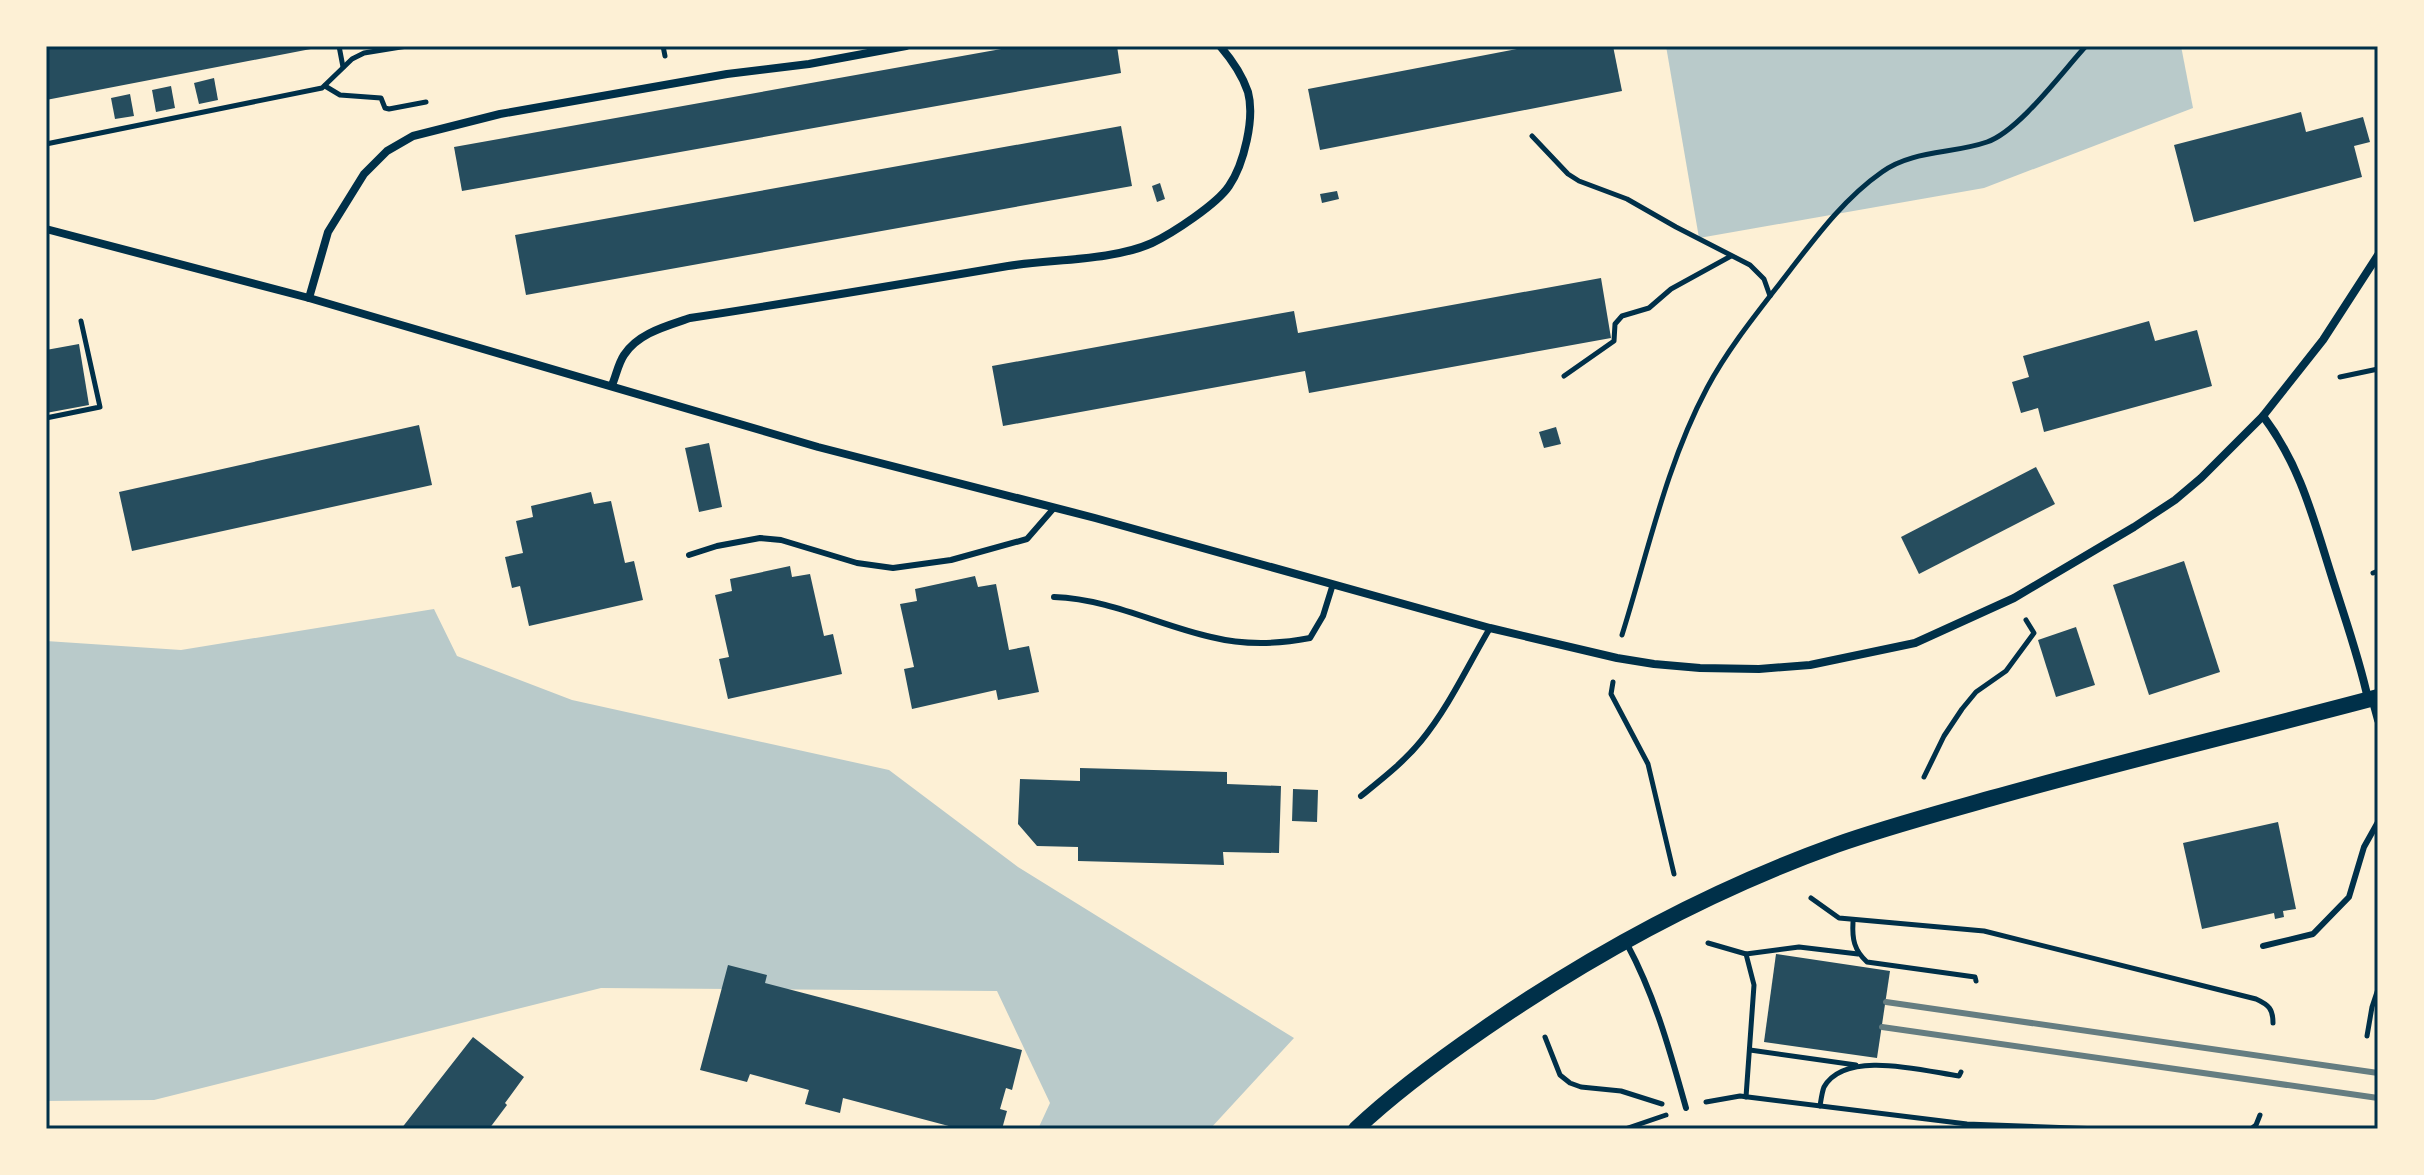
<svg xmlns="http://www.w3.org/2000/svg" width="2424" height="1175" font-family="'Fira Sans Condensed',sans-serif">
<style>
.green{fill:#b9caca}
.building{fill:#264d5e}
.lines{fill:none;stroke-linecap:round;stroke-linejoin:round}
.path{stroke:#003049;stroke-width:5}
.service{stroke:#003049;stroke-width:6}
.minor{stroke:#003049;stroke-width:8}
.secondary{stroke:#003049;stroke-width:16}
.rail{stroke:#657d81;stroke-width:6}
.neatline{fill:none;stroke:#003049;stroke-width:3}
</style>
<rect width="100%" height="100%" fill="#fdf0d5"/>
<g class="green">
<path d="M1666,46h515l12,62 -209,80 -285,50z"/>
<path d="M434,609l23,47 115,44 317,70 129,97 276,171 -84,91h-172l12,-26 -53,-112 -396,-3 -447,112 -108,1v-460l135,9z"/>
</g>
<g class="building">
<path d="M46,46h275v1l-275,53z"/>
<path d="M1018,46h99l4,27 -659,118 -8,-44z"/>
<path d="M1533,46h80l9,45 -302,59 -12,-61z"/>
<path d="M214,78l4,22 -19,4 -5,-21z"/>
<path d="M171,86l4,22 -19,4 -4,-22z"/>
<path d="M130,94l4,22 -19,3 -4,-21z"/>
<path d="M2301,112l5,20 57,-15 7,25 -16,4 8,31 -168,45 -20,-77z"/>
<path d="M1121,126l11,60 -606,109 -11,-60z"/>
<path d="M1160,183l5,16 -8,3 -5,-16z"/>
<path d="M1337,191l2,8 -17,4 -2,-9z"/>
<path d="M1601,278l10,60 -302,55 -4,-22 -302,55 -11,-60 302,-55 4,22z"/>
<path d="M2149,321l6,20 42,-11 15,56 -168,46 -6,-24 -17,5 -9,-31 17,-5 -6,-21z"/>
<path d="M79,344l10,61 -43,8v-63z"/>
<path d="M419,425l13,60 -300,66 -13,-59z"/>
<path d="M1556,427l5,17 -17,4 -5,-16z"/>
<path d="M709,443l13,64 -23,5 -14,-64z"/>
<path d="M2036,467l19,37 -136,70 -18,-37z"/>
<path d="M591,492l3,12 17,-3 14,62 9,-2 9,39 -114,26 -9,-40 -8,2 -7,-31 18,-4 -7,-32 17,-4 -2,-11z"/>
<path d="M2184,561l36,111 -71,23 -36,-110z"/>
<path d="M790,566l2,11 18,-3 14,62 9,-2 9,40 -114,25 -9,-40 10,-2 -14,-62 17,-4 -2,-12z"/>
<path d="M975,576l3,11 18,-3 13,66 20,-4 10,46 -41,8 -2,-10 -84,19 -8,-40 10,-2 -14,-63 17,-3 -2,-12z"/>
<path d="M2076,627l19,58 -39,12 -18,-57z"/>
<path d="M1080,768l147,4v12l54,2 -2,67 -56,-1 1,13 -146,-4v-14l-41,-1 -19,-22 2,-45 60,2z"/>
<path d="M1293,789l25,1 -1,32 -25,-1z"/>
<path d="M2278,822l18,87 -13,2 1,6 -9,2 -1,-6 -72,16 -19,-86z"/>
<path d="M1776,954l114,17 -13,87 -113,-16z"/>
<path d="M728,965l39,10 -2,8 257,67 -10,40 -6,-2 -6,21 7,2 -5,18h-42l-117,-31 -3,15 -35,-9 4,-14 -59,-16 -3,8 -47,-12z"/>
<path d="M473,1037l51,40 -19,26 2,2 -18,24h-88z"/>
</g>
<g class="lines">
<g class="path">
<path d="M339,46l4,21"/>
<path d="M663,46l2,10"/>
<path d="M325,86l15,9 41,3 4,10 4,1 37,-7"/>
<path d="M1532,136l36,38 11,7 48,18 49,28 74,38 14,14 6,17"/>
<path d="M46,144l276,-56 30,-29 12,-6 43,-7"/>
<path d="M1564,376l50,-35 1,-17 7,-8 27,-8 22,-19 60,-33"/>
<path d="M2340,377l38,-8"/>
<path d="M46,418l54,-11 -19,-86"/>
<path d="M2373,573l5,-2"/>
<path d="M1622,635c26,-83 44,-170 85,-247 23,-43 55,-81 84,-119 27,-35 55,-72 91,-97 30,-22 71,-18 105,-30 32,-11 75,-70 99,-96"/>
<path d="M1613,682l-2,12 37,70 26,110"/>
<path d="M1924,777l20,-41 18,-27 14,-17 30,-21 28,-38 -8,-13"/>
<path d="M1811,898l28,20 145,13 272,68c13,6 17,10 17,24"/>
<path d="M1853,922c-1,17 1,28 14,40l108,15 1,4"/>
<path d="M1708,943l38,11 8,31 -8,112"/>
<path d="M1746,954l53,-7 59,7"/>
<path d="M2367,1036l5,-29 6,-18"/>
<path d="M1545,1037l15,38 10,8 11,4 40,4 41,13"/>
<path d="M1750,1050l106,15"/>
<path d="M1706,1102l34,-6 227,28 134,5"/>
<path d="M1820,1106c1,-6 2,-14 4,-19 21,-38 100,-16 135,-11l2,-4"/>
<path d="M1625,1129l41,-14"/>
<path d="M2251,1129l5,-4 4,-10"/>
</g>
<g class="service">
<path d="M689,555l28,-9 43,-8 21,2 76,23 36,5 58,-8 76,-21 27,-31"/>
<path d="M1054,597c56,2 104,28 157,40 32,8 68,7 99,1l13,-22 10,-32"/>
<path d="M1361,796c21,-17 43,-34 60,-55 28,-34 47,-76 69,-113"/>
<path d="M1627,944c28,52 43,107 59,164"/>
<path d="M2263,946l50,-12 36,-37 15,-50 14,-25"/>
</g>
<g class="minor">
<path d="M46,229l263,69 509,149 277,71 395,110 127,30 37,6 46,4 59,1 51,-4 105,-22 99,-45 120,-71 41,-27 26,-22 62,-62 60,-76 55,-85"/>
<path d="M309,298l19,-66 36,-58 23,-23 26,-15 87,-22 227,-40 82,-10 97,-18"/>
<path d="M612,385c4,-9 6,-21 12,-30 14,-22 43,-29 66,-37 106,-16 212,-34 318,-52 44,-7 104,-5 144,-23 21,-10 65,-39 77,-57 15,-22 26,-68 19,-94 -6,-18 -16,-32 -28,-46"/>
<path d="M2263,416c37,49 50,101 68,158 13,42 28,83 37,125"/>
<path d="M2372,698l6,22"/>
</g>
<path class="secondary" d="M1356,1129c39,-37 83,-69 128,-100 110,-76 227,-139 352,-184 51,-18 104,-32 156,-47 128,-36 258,-67 386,-101"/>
<g class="rail">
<path d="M1886,1002l492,71"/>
<path d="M1882,1027l496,71"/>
</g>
</g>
<rect width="2424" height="1175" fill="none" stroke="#fdf0d5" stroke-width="96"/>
<rect x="48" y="48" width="2328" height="1079" class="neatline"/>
</svg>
